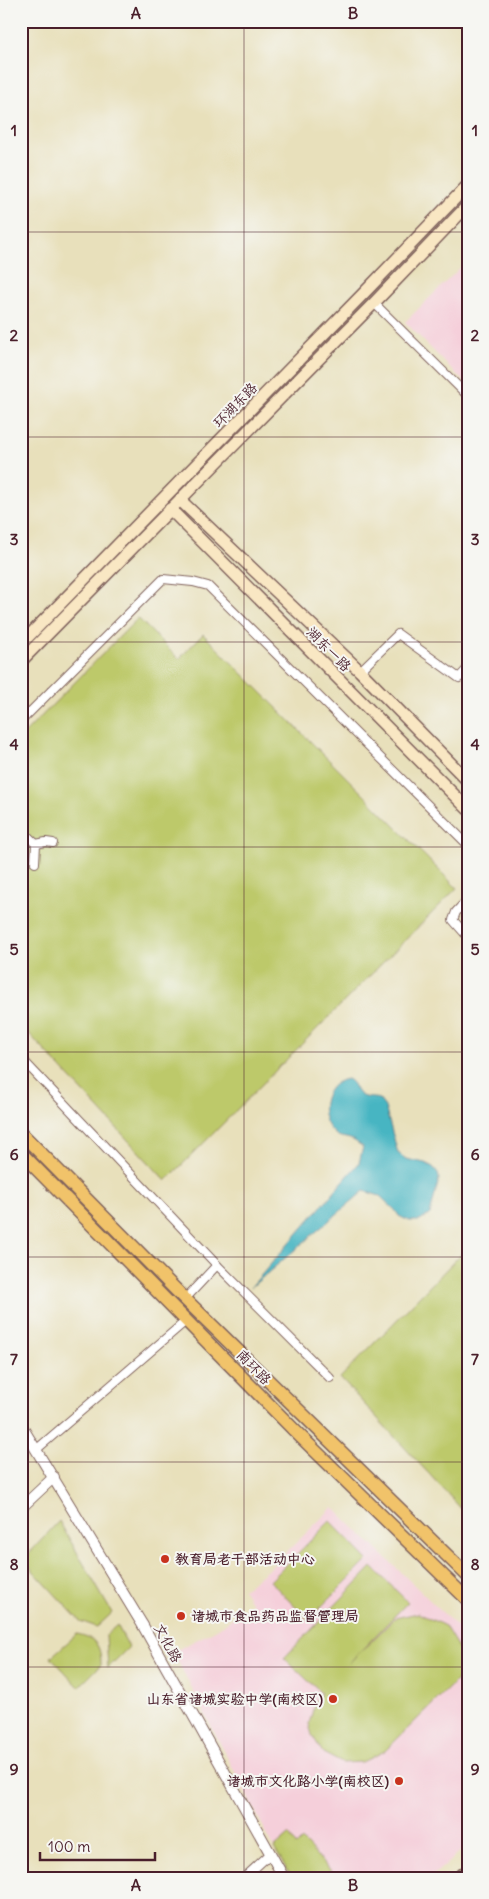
<svg xmlns="http://www.w3.org/2000/svg" width="489" height="1899" font-family="Delius,'LXGW WenKai TC',sans-serif">
<style>
.built{fill:#f5cfda}
.green{fill:#bdc96b;stroke:#84744b}
.water{fill:#47b5c2;stroke:#486a76}
.lines{fill:none;stroke-linecap:round;stroke-linejoin:round}
.minor-casing{stroke:#81635d;stroke-width:10}
.tertiary-casing{stroke:#81635d;stroke-width:12}
.secondary-casing{stroke:#81635d;stroke-width:14}
.trunk-casing{stroke:#81635d;stroke-width:15}
.minor{stroke:#fff;stroke-width:8}
.tertiary{stroke:#fff;stroke-width:10}
.secondary{stroke:#f9e7c3;stroke-width:11}
.trunk{stroke:#f1c36a;stroke-width:12}
.grid{fill:none;stroke:#4a1f2b;stroke-width:1;stroke-opacity:0.55}
.poi-dot{fill:#c8321e;stroke:#f6f6f2;stroke-width:2}
.labels{text-anchor:middle;stroke-width:4;stroke-linejoin:round;paint-order:stroke}
.street-label{font-size:14px;fill:#4a1f2b;stroke:#f6f6f2}
.poi-label{font-size:14px;font-weight:bold;fill:#4a1f2b;stroke:#f6f6f2;text-anchor:start}
.neatline{fill:none;stroke:#4a1f2b;stroke-width:2}
.grid-label{font-size:16px;text-anchor:middle;font-weight:bold;fill:#4a1f2b}
</style>
<rect width="100%" height="100%" fill="#f6f6f2"/>
<filter id="ink" filterUnits="userSpaceOnUse"><feTurbulence type="fractalNoise" baseFrequency=".02" numOctaves="2"/><feDisplacementMap in="SourceGraphic" scale="10" xChannelSelector="R" yChannelSelector="G"/><feConvolveMatrix kernelMatrix="1 2 1 2 8 2 1 2 1" color-interpolation-filters="sRGB"/></filter>
<filter id="wash" filterUnits="userSpaceOnUse"><feTurbulence type="fractalNoise" baseFrequency=".0096" numOctaves="4" result="noise"/><feDisplacementMap in="SourceGraphic" scale="20" xChannelSelector="R" yChannelSelector="G"/><feGaussianBlur stdDeviation="1.12" result="paint"/><feColorMatrix in="noise" values="0 0 0 0 0 0 0 0 0 0 0 0 0 0 0 0 0 1.4 0 .05"/><feComposite in="paint" operator="in"/></filter>
<g filter="url(#wash)">
<rect width="100%" height="100%" fill="#e8e0bb"/>
<g class="built">
<path d="M468,260v126l-63,-64z"/>
<path d="M333,1507l135,130v208l-38,33h-92l-36,-38 -6,7 -7,-11 -15,12 -101,-196 44,-23 35,-25 -9,-15 27,-21z"/>
</g>
<g class="green">
<path d="M138,618l41,41 24,-25 254,254 -291,293 -145,-156v-162l2,-2 -2,-2v-122z"/>
<path d="M468,1247v269l-128,-138z"/>
<path d="M59,1521l53,92 -15,14 -17,-6 -57,-61z"/>
<path d="M330,1521l38,39 -60,60 -38,-39z"/>
<path d="M372,1567l36,35 -59,61 46,-45 23,-5 27,13 15,25 -2,28 -73,72 -23,11 -20,1 -19,-10 -11,-18 -3,-11 6,-22 6,-9 -37,-35z"/>
<path d="M117,1625l12,22 -21,21 -2,-33z"/>
<path d="M77,1634c19,4 24,12 24,31l-22,22 -28,-30z"/>
<path d="M289,1835l7,11 6,-6 36,38h-46l-18,-30z"/>
</g>
<path class="water" d="M347,1079c7,3 7,10 12,15 5,5 14,3 20,5l6,8 13,46 8,6 19,4 8,4 5,6 1,6 -9,35 -10,7h-11l-10,-5 -4,-6 -15,-14 -16,-5 -114,97 109,-125 4,-16c-4,-3 -9,-7 -13,-8 -6,-2 -10,-1 -15,-5 -19,-16 -14,-51 12,-55z"/>
</g>
<g filter="url(#ink)">
<g class="lines">
<g class="minor-casing">
<g id="minor">
<path d="M374,303l94,93"/>
<path d="M360,671l38,-37 61,44 9,-10"/>
<path d="M21,721l142,-142 30,3 15,4 260,259"/>
<path d="M21,830l15,14 -1,19"/>
<path d="M36,844l10,-2 7,1"/>
<path d="M468,899l-12,13 -3,8 15,17"/>
<path d="M21,1058l196,207 113,113"/>
<path d="M185,1299l32,-34"/>
<path d="M37,1449l150,-129"/>
<path d="M244,1878l26,-24"/>
</g>
</g>
<g class="tertiary-casing">
<g id="tertiary">
<path d="M21,1425l121,199 142,254"/>
<path d="M21,1508l33,-31"/>
</g>
</g>
<g class="secondary-casing">
<g id="secondary">
<path d="M180,500l180,171 108,110"/>
<path d="M170,509l298,300"/>
<path d="M21,644l342,-350 105,-109"/>
<path d="M21,661l353,-358 94,-98"/>
<path d="M458,1878l10,-8"/>
</g>
</g>
<g class="trunk-casing">
<g id="trunk">
<path d="M21,1133l164,166 283,277"/>
<path d="M21,1153l278,282 169,165"/>
</g>
</g>
<use href="#minor" class="minor"/>
<use href="#tertiary" class="tertiary"/>
<use href="#secondary" class="secondary"/>
<use href="#trunk" class="trunk"/>
</g>
</g>
<path class="grid" d="M244,21v1857M21,232h447M21,437h447M21,642h447M21,847h447M21,1052h447M21,1257h447M21,1462h447M21,1667h447"/>
<g class="poi-dot">
<circle cx="165" cy="1559" r="5"/>
<circle cx="181" cy="1616" r="5"/>
<circle cx="333" cy="1699" r="5"/>
<circle cx="399" cy="1781" r="5"/>
</g>
<g class="labels">
<g class="street-label">
<text transform="translate(235 405) rotate(-46)" y="5">环湖东路</text>
<text transform="translate(329 649) rotate(45)" y="5">湖东一路</text>
<text transform="translate(254 1367) rotate(46)" y="5">南环路</text>
<text transform="translate(168 1643) rotate(61)" y="5">文化路</text>
</g>
<g class="poi-label">
<text x="175" y="1564">教育局老干部活动中心</text>
<text x="191" y="1621">诸城市食品药品监督管理局</text>
<text x="323" y="1704" text-anchor="end">山东省诸城实验中学(南校区)</text>
<text x="389" y="1786" text-anchor="end">诸城市文化路小学(南校区)</text>
</g>
</g>
<rect width="489" height="1899" fill="none" stroke="#f6f6f2" stroke-width="55"/>
<path d="M40 1852v8h115v-8" fill="none" stroke="#4a1f2b" stroke-width="2.5"/>
<text x="48" y="1852" font-size="15" fill="#4a1f2b" stroke="#f6f6f2" stroke-width="4" paint-order="stroke">100 m</text>
<rect x="28" y="28" width="434" height="1844" class="neatline"/>
<g class="grid-label">
<text x="136" y="19">A</text>
<text x="353" y="19">B</text>
<text x="14" y="136">1</text>
<text x="475" y="136">1</text>
<text x="14" y="341">2</text>
<text x="475" y="341">2</text>
<text x="14" y="545">3</text>
<text x="475" y="545">3</text>
<text x="14" y="750">4</text>
<text x="475" y="750">4</text>
<text x="14" y="955">5</text>
<text x="475" y="955">5</text>
<text x="14" y="1160">6</text>
<text x="475" y="1160">6</text>
<text x="14" y="1365">7</text>
<text x="475" y="1365">7</text>
<text x="14" y="1570">8</text>
<text x="475" y="1570">8</text>
<text x="14" y="1775">9</text>
<text x="475" y="1775">9</text>
<text x="136" y="1891">A</text>
<text x="353" y="1891">B</text>
</g>
</svg>
